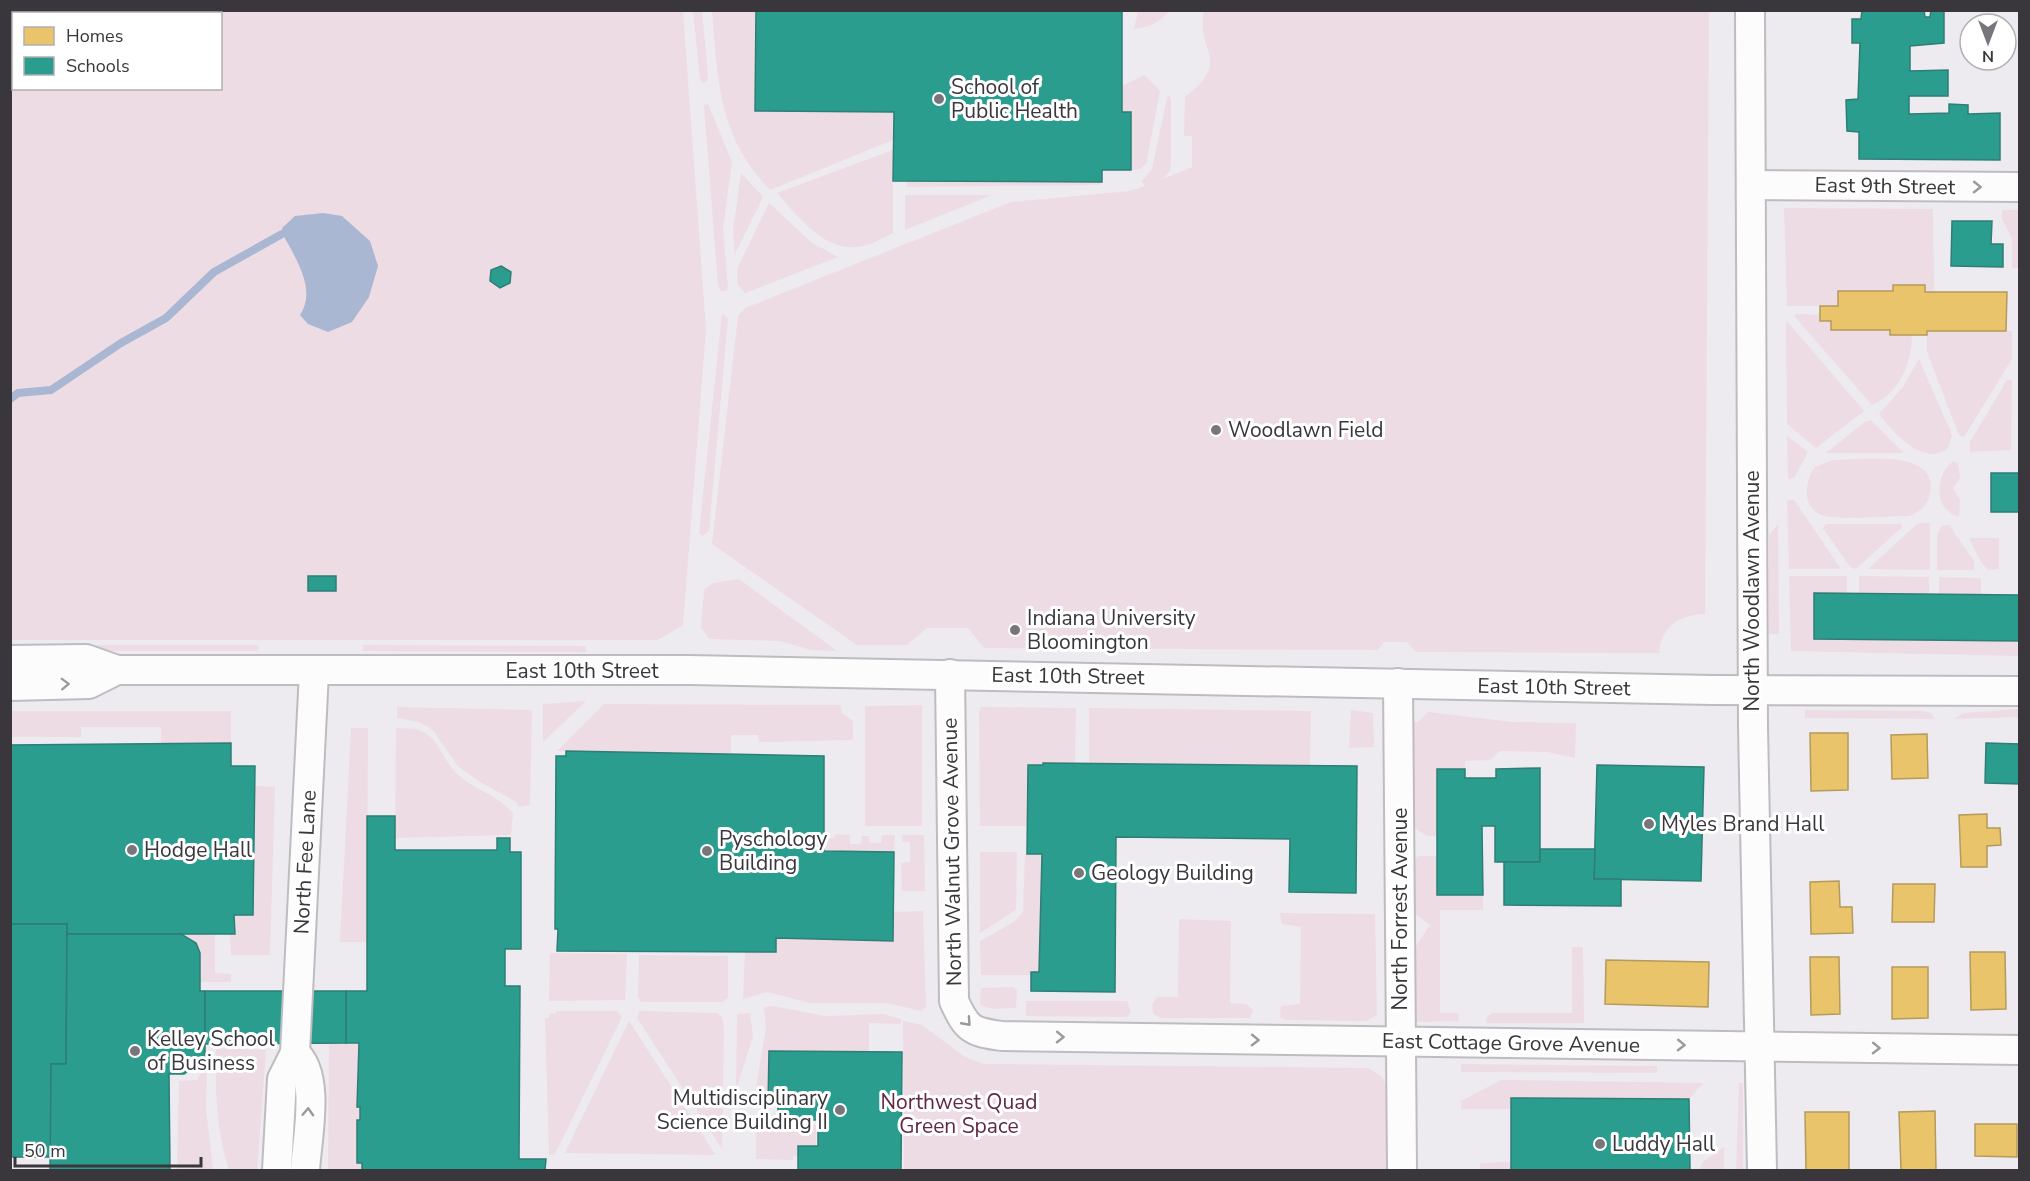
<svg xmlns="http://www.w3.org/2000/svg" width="2030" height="1181" font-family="'Nunito Sans',sans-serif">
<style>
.green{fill:#eddce4}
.water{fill:#aab7d3}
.homes{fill:#e9c46a;stroke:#b49a5c;stroke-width:1.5}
.schools{fill:#2a9d8f;stroke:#2e7e76;stroke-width:1.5}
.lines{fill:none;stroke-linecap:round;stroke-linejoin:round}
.stream{stroke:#aab7d3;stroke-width:8}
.minor-casing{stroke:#bebcc0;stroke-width:32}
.minor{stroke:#fcfcfd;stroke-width:28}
.oneway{stroke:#9a9a9c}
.poi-dot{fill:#78767a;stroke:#fff;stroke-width:2}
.labels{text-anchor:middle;stroke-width:6;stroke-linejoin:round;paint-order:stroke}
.poi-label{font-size:21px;fill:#39373b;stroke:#fff;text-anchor:start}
.street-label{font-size:21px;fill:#39373b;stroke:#fff}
.park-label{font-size:21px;fill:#612844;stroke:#fff}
</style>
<rect width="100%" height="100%" fill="#edebf0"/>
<g class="green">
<path d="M45,10l638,1 23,318 -23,296 -25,15h-647l-1,-604 3,-3 1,55h206v-74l-179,-1z"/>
<path d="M693,11h9l6,64 -1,6 -4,2 -3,-3z"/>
<path d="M712,11h44v100l138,1 -1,28 -123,50c-52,-53 -52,-110 -58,-179z"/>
<path d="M1138,11v-1l30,1c-8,13 -19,15 -34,18z"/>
<path d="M1204,11h505l-4,603c-25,1 -43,11 -46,39l-243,-1 -9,-10h-23l-6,8 -394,-2 -16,-20h-41l-20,17h-50l-145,-101 26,-228 7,-8 266,-106 119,-11 15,-5 -3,-5 10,-12 16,-75 3,5v64l-1,8 -7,8 29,-12v-31h-8l1,-39c49,-39 10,-43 19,-86z"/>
<path d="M1144,75l16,16 -14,73 -6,5 -9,1v-58h-9v-26z"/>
<path d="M708,104l24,58 -9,67 5,59 -3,3h-4l-3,-5 -14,-181z"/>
<path d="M893,150v83c-9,4 -19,11 -30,13 -37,9 -65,-30 -86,-53z"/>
<path d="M741,173l22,24 -28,57 -2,-24z"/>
<path d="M1101,181v4l-194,2v-5z"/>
<path d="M905,195h87l-87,35z"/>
<path d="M769,203l42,39 27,15 -93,36 -8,-10 1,-16z"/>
<path d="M1784,208l149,1 1,83h-9l-1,-7h-30l-1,6h-55v15h-51z"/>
<path d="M2002,210h17v58h-7v-30l-10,-19z"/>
<path d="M722,313l6,6 -19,212 -7,5 -3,-3z"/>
<path d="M1795,314l25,1v6h11v9h59v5h22c0,27 -13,59 -40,70l-77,-88z"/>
<path d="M1786,320l78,91 -48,37 -29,-24z"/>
<path d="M1927,331h85v28l-48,78 -5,-2 -32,-83z"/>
<path d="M1919,359l33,76 -4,13c-23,20 -56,-16 -69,-34l24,-27z"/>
<path d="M2007,380h5l-1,70 -41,2v-10z"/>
<path d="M1871,420l33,33h-78l39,-31z"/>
<path d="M1787,436l21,16 -14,26 -6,1z"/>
<path d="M1833,460c27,0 106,-12 97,33 -2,12 -10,19 -21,23 -20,0 -66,4 -84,0 -24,-6 -21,-34 -10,-49z"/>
<path d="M1954,461l4,3 2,14 -7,10 7,12 -1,16h-2c-24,-7 -22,-43 -3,-55z"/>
<path d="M1787,500h7l47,69h-52z"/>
<path d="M1922,523h8v47l-62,-1 48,-44z"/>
<path d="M1778,524l1,110h-10v-99z"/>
<path d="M1826,524h75l1,3 -46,42 -6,-2 -27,-39z"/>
<path d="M1949,525l25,36v9h-37v-34l4,-10z"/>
<path d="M1969,538h30v31l-11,1 -7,-8z"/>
<path d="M1789,576h58v17l-33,46 205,2v15l-228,-5z"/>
<path d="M1859,576l70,1v17h-70z"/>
<path d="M1939,577l42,1v16h-42z"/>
<path d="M739,579l98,72 -26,-1 -31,-9 -71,-2 -8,-12 3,-37 9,-7z"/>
<path d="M10,645h248v6h-247z"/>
<path d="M363,645l223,1v6l-223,-1z"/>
<path d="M586,701l-43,41v-38z"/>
<path d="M604,704l236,1 2,8 11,8v19l-94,2 -1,-7h-27v20l-174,-4z"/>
<path d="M922,705v121h-57v-120z"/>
<path d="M397,707l135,3 -2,95 -11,2 -4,-6 -35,-19 -22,-16 -26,-37 -13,-7 -22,-4z"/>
<path d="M981,707l95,1 -1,55 -47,2 -1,61h-47l-1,-114z"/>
<path d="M1089,708l222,3 -1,54 -221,-2z"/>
<path d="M2019,709v8l-65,2 10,-6z"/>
<path d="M1351,710l22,3 1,34 -25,1z"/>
<path d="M1805,710l117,1 9,2 4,6 -130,-1z"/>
<path d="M10,711h221v32h-70v-16h-80v10h-70z"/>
<path d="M1428,712l85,10 63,1 -1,35 -27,-6 -48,-1 -10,9 -25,1v8h-28v67h-10l-15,-10v-104h6z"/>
<path d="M351,728h17l-1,214h-27z"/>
<path d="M396,728c9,1 19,-1 28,4 15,9 20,29 32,41 18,18 41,20 57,41l-2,21 -116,3z"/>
<path d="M255,786l20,1 -5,168h-39l-1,-21h5l-1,-19h19z"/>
<path d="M836,834l14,1v9h11l1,-8h7l1,7h11l1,-8h13l-1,17 -70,-1 -1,-13h11z"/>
<path d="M902,835h22l1,56h-23l-1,-28 9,-1v-20h-8z"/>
<path d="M980,852h37l-1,58 -36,23z"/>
<path d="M1025,854h17l-3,118h-8v3h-50l-1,-34 34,-19 9,-10z"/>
<path d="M1419,856h18v39h46v15h-43v103h18l1,8 -45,1v-73l16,-24 -17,-13v-53z"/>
<path d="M923,911l3,95 -4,5 -36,-8h-76l-43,-11 -24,7 2,-47h31v-14l117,3v-29z"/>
<path d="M1280,913l95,1 2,101 -11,6 -80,-1 -6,-3 1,-11 19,-2 1,-77 -19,-3z"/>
<path d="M1179,919l52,2 -1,82 16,1 7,6 -3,8h-90l-7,-5 -1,-8 5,-8h21z"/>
<path d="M181,934h34v39l16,1v8h-31l-4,-39z"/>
<path d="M1572,947h11l1,76h-98l1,-7 6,-3h79z"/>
<path d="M550,953l77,1 -2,46 -76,1z"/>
<path d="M639,955l89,1v42l-6,4h-81l-3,-6z"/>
<path d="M1013,987l4,3 -1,18 -23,1 -13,-4 1,-17z"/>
<path d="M1026,1001h101l4,11 -4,5 -101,-1z"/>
<path d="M773,1006l52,10 58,-2 18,5v5l-32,-1v29l-100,-1 -1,53 -15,1 13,-77 -2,-21z"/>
<path d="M556,1011h61l5,6 -67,137 -6,1 -4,-137h4v-5l7,1z"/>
<path d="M640,1011l77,2 5,4 2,11 -2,121 -85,-131z"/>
<path d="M750,1013l3,23 -17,54 1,-76z"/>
<path d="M629,1021l86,133 -1,1 -149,-2z"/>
<path d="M903,1021l19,4 43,32 19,7 384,4 13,8 6,9 4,85h-487z"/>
<path d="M329,1043h30l-2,63 3,1v13l-3,1v41l5,1v7h-34z"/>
<path d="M216,1048l50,2 -9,120h-28c-13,-40 -14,-79 -13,-122z"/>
<path d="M207,1064l-1,44 7,62h-36l2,-89 18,-1z"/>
<path d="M1461,1064l196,2v7l-196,-1z"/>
<path d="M1501,1080l202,3 -14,16 -177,-1 -1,11h-50v-8z"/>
<path d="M1739,1083h4v87h-7z"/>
<path d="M756,1124l60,1v20h-19v11h-4v4l-37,-1z"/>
<path d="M1724,1147v23h-25l4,-8z"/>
<path d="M1511,1162v8h-31v-7z"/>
</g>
<path class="water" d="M323,213l19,3 28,25 8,25 -9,31 -17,25 -24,10 -20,-8 -8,-9c14,-21 2,-45 -9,-66 -4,-8 -9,-13 -9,-21l13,-12z"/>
<g class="homes">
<path d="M1893,285h32v7h82l-1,39h-79v4h-37v-5h-59v-9h-11v-15h18v-15h55z"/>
<path d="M1810,733h38v57l-37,1z"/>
<path d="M1927,734l1,44 -36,1 -1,-44z"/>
<path d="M1987,814v14h13l1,17 -14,1v21h-26l-2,-52z"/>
<path d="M1839,881l1,26h12l1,26 -42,1 -1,-52z"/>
<path d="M1893,884h42l-1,38h-42z"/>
<path d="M1970,952h35l1,57 -35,1z"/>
<path d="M1810,957h29l1,57 -29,1z"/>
<path d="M1606,960l103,2 -1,45 -103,-3z"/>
<path d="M1892,967h36v51l-36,1z"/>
<path d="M1935,1111l1,59h-35l-2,-58z"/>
<path d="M1805,1112h44v58h-43z"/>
<path d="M1975,1124h42v33l-42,-1z"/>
</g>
<g class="schools">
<path d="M756,10h366v102h9v58h-29v12l-209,-1 1,-69 -139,-1z"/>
<path d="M1862,10h62l1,7h5l1,-7h13v33l-34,3v25l38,-1v26h-39v18l40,-1v-9l19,1v9l32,-1v47l-141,-1v-27l-12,-1 -1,-31 12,-1 2,-56h-8v-24h9z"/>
<path d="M1952,221h40l-1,23h12v23l-52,-1z"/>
<path d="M501,266l10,6 -1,11 -10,5 -10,-7 1,-11z"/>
<rect x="1991" y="473" width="29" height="39"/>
<rect x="308" y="576" width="28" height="15"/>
<path d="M1814,593l206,2v46l-206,-2z"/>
<path d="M231,743v23h24l-2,149h-19l1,19h-168v-10h-57v-179z"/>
<path d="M1986,743l34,1v40l-35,-1z"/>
<path d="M566,751l258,5v95l70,1 -1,89 -117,-3v14l-219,-1 1,-22h-3l1,-173h10z"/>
<path d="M1043,763l314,3 -1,127 -67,-1 1,-53 -174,-2 -1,155 -84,-1v-19h8l3,-118h-15l1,-89h15z"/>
<path d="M1597,765l107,2 -3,114 -107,-2z"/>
<path d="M1540,768v94h-45v-36h-13l1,69h-46v-126h28v9h31v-9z"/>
<path d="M367,816h28v34h102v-12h13v14h11v97h-16v37h15l-1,173h27l-1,11h-183v-7h-5v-43h3v-13h-3l2,-64h-13v-52h21z"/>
<path d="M1540,849h55l-1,30h27v27l-117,-1v-43h36z"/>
<path d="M10,924h57l-1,140h-15v93h-41z"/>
<path d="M67,934h114l15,9 4,10v38h5v68l-21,15h-15l1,96h-120l1,-106h15z"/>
<path d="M205,991h141v52l-141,1z"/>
<path d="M769,1051l133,1 -1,118h-103v-24h20v-26h-40v-16h-10z"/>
<path d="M1511,1098l178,1 1,71h-179z"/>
</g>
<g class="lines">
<path class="stream" d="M10,399l8,-6 33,-3 70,-47 45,-25 48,-46 68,-38"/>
<g class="minor-casing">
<g id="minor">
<path d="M1750,10l3,717 9,443"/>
<path d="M1751,185l269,2"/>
<path d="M10,660l76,-1 31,11h573l1022,20 308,1"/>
<path d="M950,674l4,327c13,29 18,31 48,35l1018,14"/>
<path d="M1398,683l4,487"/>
<path d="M10,686l79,-2 28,-14"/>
<path d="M295,1053c26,22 12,85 10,117"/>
<path d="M277,1170l5,-91 13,-26 19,-381"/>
</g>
</g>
<use href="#minor" class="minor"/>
</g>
<defs><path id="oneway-chevron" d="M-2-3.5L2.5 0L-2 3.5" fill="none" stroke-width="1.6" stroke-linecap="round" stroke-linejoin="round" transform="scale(1.5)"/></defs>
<g class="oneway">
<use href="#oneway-chevron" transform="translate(1977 187) rotate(1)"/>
<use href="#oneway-chevron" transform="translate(65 684) rotate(-2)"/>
<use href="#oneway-chevron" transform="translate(967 1022) rotate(48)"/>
<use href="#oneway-chevron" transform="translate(1060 1037) rotate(1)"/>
<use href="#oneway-chevron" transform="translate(1255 1040) rotate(1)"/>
<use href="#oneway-chevron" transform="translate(1681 1045) rotate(1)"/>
<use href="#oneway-chevron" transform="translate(1876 1048) rotate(1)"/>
<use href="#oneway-chevron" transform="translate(308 1112) rotate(-87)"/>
</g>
<g class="poi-dot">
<circle cx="939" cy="99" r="6"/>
<circle cx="1216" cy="430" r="6"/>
<circle cx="1015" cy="630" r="6"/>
<circle cx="1649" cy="824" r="6"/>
<circle cx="132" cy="850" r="6"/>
<circle cx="707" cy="851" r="6"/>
<circle cx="1079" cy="873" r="6"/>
<circle cx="135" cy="1051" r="6"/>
<circle cx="840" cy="1110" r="6"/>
<circle cx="1600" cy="1144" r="6"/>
</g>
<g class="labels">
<g class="poi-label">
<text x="951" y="94">School of<tspan x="951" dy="24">Public Health</tspan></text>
<text x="1228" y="437">Woodlawn Field</text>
<text x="1027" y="625">Indiana University<tspan x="1027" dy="24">Bloomington</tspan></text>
<text x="1661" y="831">Myles Brand Hall</text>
<text x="719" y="846">Pyschology<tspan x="719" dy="24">Building</tspan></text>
<text x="144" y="857">Hodge Hall</text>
<text x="1091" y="880">Geology Building</text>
<text x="147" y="1046">Kelley School<tspan x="147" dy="24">of Business</tspan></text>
<text x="828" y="1105" text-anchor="end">Multidisciplinary<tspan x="828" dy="24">Science Building II</tspan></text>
<text x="1612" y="1151">Luddy Hall</text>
</g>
<g class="street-label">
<text transform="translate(1885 186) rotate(1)" y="7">East 9th Street</text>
<text transform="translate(1752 591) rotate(-90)" y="7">North Woodlawn Avenue</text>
<text x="582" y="678">East 10th Street</text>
<text transform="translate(1068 676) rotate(1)" y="7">East 10th Street</text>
<text transform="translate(1554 687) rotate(1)" y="7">East 10th Street</text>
<text transform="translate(952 852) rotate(-91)" y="7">North Walnut Grove Avenue</text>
<text transform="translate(305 862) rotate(-87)" y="7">North Fee Lane</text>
<text transform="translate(1400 909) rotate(-90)" y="7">North Forrest Avenue</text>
<text transform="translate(1511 1043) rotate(1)" y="7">East Cottage Grove Avenue</text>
</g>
<g class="park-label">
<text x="959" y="1109">Northwest Quad<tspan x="959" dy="24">Green Space</tspan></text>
</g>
</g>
<rect width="2030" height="1181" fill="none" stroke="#39373b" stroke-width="24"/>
<rect x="12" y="12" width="210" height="78" fill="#ffffff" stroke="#b0afb1" stroke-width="1.5"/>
<rect x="24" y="27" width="30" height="18" fill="#e9c46a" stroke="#b0afb1" stroke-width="1.5"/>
<text x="66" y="42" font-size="18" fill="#39373b">Homes</text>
<rect x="24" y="57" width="30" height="18" fill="#2a9d8f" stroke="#b0afb1" stroke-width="1.5"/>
<text x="66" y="72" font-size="18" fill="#39373b">Schools</text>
<g transform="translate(1988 42) rotate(180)"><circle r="28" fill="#ffffff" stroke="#b0afb1" stroke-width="1.5"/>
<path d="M0-4.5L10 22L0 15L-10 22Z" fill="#78767a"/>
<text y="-9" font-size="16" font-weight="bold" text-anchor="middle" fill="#39373b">N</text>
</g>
<path d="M15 1157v9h186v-9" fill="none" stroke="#39373b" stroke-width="3"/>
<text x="24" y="1157" font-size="18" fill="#39373b" stroke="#ffffff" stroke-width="4.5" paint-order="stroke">50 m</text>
</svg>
